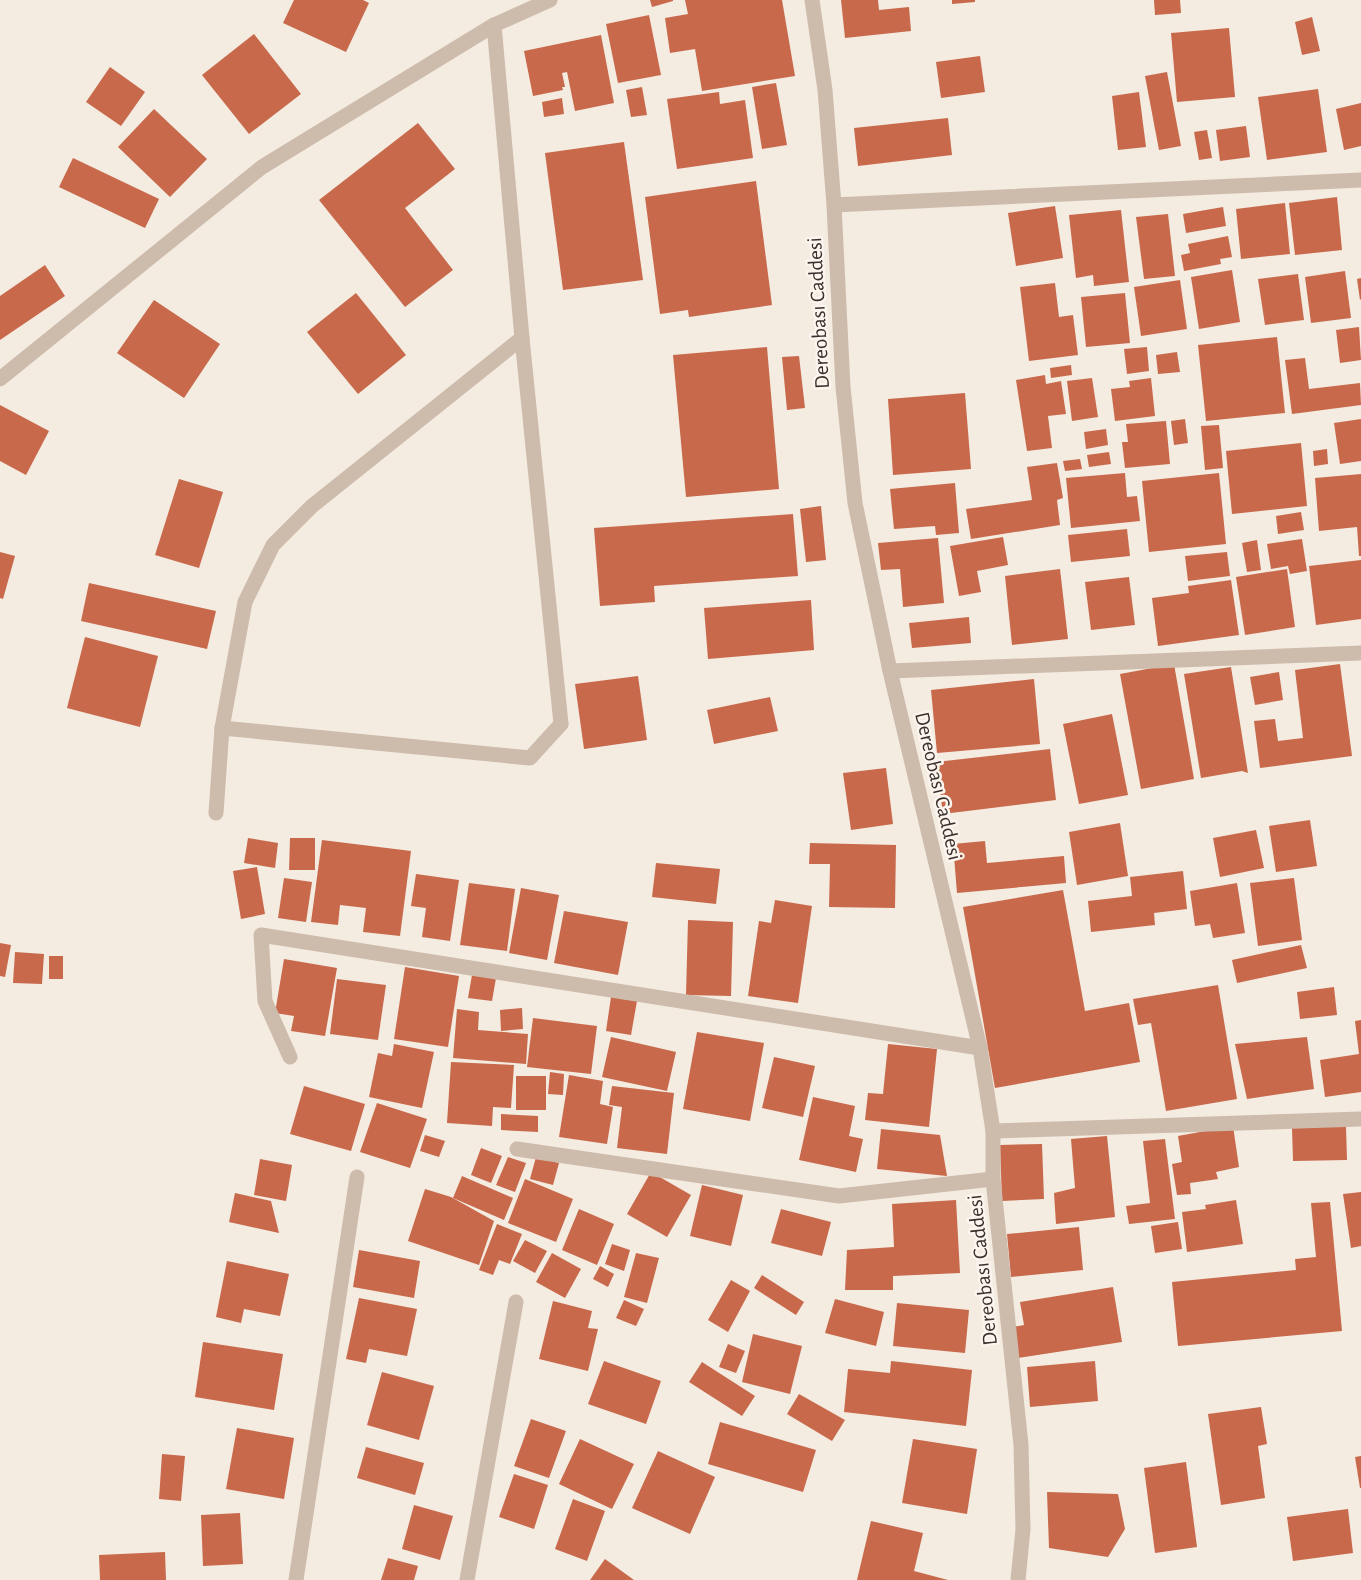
<svg xmlns="http://www.w3.org/2000/svg" width="1361" height="1580" font-family="'Alegreya Sans',sans-serif">
<style>
.building{fill:#c8694b}
.lines{fill:none;stroke-linecap:round;stroke-linejoin:round}
.service{stroke:#cdbbac;stroke-width:15}
.minor{stroke:#cdbbac;stroke-width:15}
.tertiary{stroke:#cdbbac;stroke-width:15}
.labels{text-anchor:middle;stroke-width:5;stroke-linejoin:round;paint-order:stroke}
.street-label{font-size:21px;fill:#3b302b;stroke:#fbf5ee}
</style>
<rect width="100%" height="100%" fill="#f4ebe1"/>
<g class="building">
<path d="M294,0h69l6,3 -23,49 -63,-29z"/>
<path d="M650,0h23v1l-21,6z"/>
<path d="M685,0h97l13,76 -93,15 -7,-42 -25,4 -5,-35 23,-4z"/>
<path d="M841,0h37l1,10 30,-3 2,24 -66,7z"/>
<path d="M952,0h23v2l-23,2z"/>
<path d="M1154,0h26l1,13 -26,2z"/>
<path d="M649,15l12,60 -43,8 -12,-59z"/>
<path d="M1312,17l8,34 -18,4 -7,-33z"/>
<path d="M1229,28l6,69 -58,5 -6,-69z"/>
<path d="M254,34l47,60 -52,40 -47,-59z"/>
<path d="M601,35l13,68 -39,8 -8,-39 -5,1 3,14h-3l1,3 -30,6 -9,-45z"/>
<path d="M980,56l5,36 -44,6 -5,-36z"/>
<path d="M110,67l35,25 -24,34 -35,-24z"/>
<path d="M1167,72l14,74 -22,4 -14,-74z"/>
<path d="M776,83l11,62 -25,4 -10,-62z"/>
<path d="M642,87l5,28 -16,2 -5,-27z"/>
<path d="M1318,89l9,63 -60,8 -9,-63z"/>
<path d="M719,92l1,12 25,-4 8,58 -76,11 -10,-70z"/>
<path d="M1139,92l7,55 -28,3 -6,-54z"/>
<path d="M562,98l2,16 -20,3 -2,-15z"/>
<path d="M1361,103v43l-17,4 -8,-41z"/>
<path d="M154,109l53,50 -37,38 -52,-50z"/>
<path d="M948,118l4,37 -94,11 -4,-38z"/>
<path d="M418,123l37,46 -50,39 48,62 -48,37 -86,-107z"/>
<path d="M1246,126l4,31 -30,4 -4,-31z"/>
<path d="M1207,130l5,28 -13,2 -5,-28z"/>
<path d="M624,142l19,138 -80,10 -18,-137z"/>
<path d="M73,158l86,41 -14,29 -86,-41z"/>
<path d="M756,181l16,124 -83,12 -1,-7 -28,4 -15,-117z"/>
<path d="M1337,197l5,53 -47,5 -6,-52z"/>
<path d="M1285,203l5,51 -49,5 -5,-50z"/>
<path d="M1055,206l8,52 -47,8 -8,-53z"/>
<path d="M1223,207l3,19 -40,7 -3,-19z"/>
<path d="M1121,210l8,72 -35,4 -1,-11 -17,3 -7,-63z"/>
<path d="M1168,214l7,62 -31,3 -8,-62z"/>
<path d="M1228,236l4,21 -12,2 1,5 -37,7 -3,-16 9,-2 -2,-9z"/>
<path d="M45,265l20,31 -65,44v-44z"/>
<path d="M1232,270l8,52 -41,7 -8,-52z"/>
<path d="M1345,271l6,47 -40,5 -6,-46z"/>
<path d="M1298,274l6,46 -39,5 -7,-46z"/>
<path d="M1361,278v21l-1,1 -3,-21z"/>
<path d="M1180,280l7,49 -46,7 -7,-49z"/>
<path d="M1055,283l4,34 14,-2 5,40 -49,6 -9,-74z"/>
<path d="M356,293l50,62 -48,39 -51,-62z"/>
<path d="M1125,293l5,50 -44,4 -5,-50z"/>
<path d="M154,300l66,44 -36,54 -67,-45z"/>
<path d="M1359,327l2,33 -21,3 -4,-33z"/>
<path d="M1277,337l8,76 -79,8 -8,-76z"/>
<path d="M767,347l12,142 -93,8 -13,-142z"/>
<path d="M1147,347l2,24 -22,3 -3,-25z"/>
<path d="M1177,352l3,20 -22,2 -2,-19z"/>
<path d="M799,356l6,52 -18,2 -5,-53z"/>
<path d="M1305,358l4,31 51,-6 1,22 -69,9 -7,-54z"/>
<path d="M1071,365l1,10 -21,3 -1,-10z"/>
<path d="M1045,375l1,9 15,-3 5,33 -18,2 4,32 -25,3 -11,-71z"/>
<path d="M1092,378l6,39 -26,4 -5,-40z"/>
<path d="M1151,378l4,38 -40,5 -4,-32 19,-2 -1,-6z"/>
<path d="M965,393l6,76 -78,6 -5,-76z"/>
<path d="M0,405l49,26 -23,44 -26,-14z"/>
<path d="M1185,419l3,24 -14,2 -3,-24z"/>
<path d="M1361,419v42l-21,3 -6,-41z"/>
<path d="M1166,421l4,43 -45,4 -3,-26h6l-2,-18z"/>
<path d="M1219,425l4,43 -18,2 -4,-44z"/>
<path d="M1106,429l2,16 -22,4 -2,-17z"/>
<path d="M1301,443l6,63 -75,8 -6,-63z"/>
<path d="M1327,449l1,15 -14,2 -1,-15z"/>
<path d="M1109,452l2,12 -22,3 -2,-12z"/>
<path d="M1080,459l2,10 -17,2 -2,-10z"/>
<path d="M1057,463l6,35 -6,2 3,25 -89,14 -5,-30 66,-9 -5,-33z"/>
<path d="M1125,473l2,24 10,-1 3,25 -69,7 -5,-50z"/>
<path d="M1219,473l7,71 -77,8 -7,-71z"/>
<path d="M1361,474v82h-2l-2,-29 -38,4 -4,-53z"/>
<path d="M179,479l44,13 -24,76 -44,-13z"/>
<path d="M955,483l4,50 -23,2 -1,-9 -41,3 -4,-40z"/>
<path d="M821,506l5,54 -20,2 -6,-53z"/>
<path d="M1301,512l3,18 -26,4 -2,-18z"/>
<path d="M793,514l5,62 -144,10 1,16 -55,4 -6,-78z"/>
<path d="M1127,529l3,27 -59,6 -3,-27z"/>
<path d="M1003,537l5,28 -31,6 4,21 -22,4 -9,-50z"/>
<path d="M938,538l6,65 -41,4 -3,-38 -19,1 -3,-27z"/>
<path d="M1302,539l5,32 -17,3 -2,-8 -17,3 -4,-25z"/>
<path d="M1257,540l4,30 -14,2 -5,-29z"/>
<path d="M0,552l15,4 -12,43 -3,-1z"/>
<path d="M1227,552l3,24 -42,5 -3,-25z"/>
<path d="M1361,560v59l-45,6 -7,-59z"/>
<path d="M1060,569l8,70 -56,6 -7,-69z"/>
<path d="M1287,569l8,58 -50,8 -9,-58z"/>
<path d="M1129,577l6,48 -44,5 -6,-48z"/>
<path d="M1231,580l8,55 -81,11 -6,-48 37,-5 -1,-7z"/>
<path d="M89,583l127,28 -9,38 -126,-28z"/>
<path d="M811,600l3,50 -106,9 -4,-51z"/>
<path d="M969,617l2,26 -59,5 -3,-25z"/>
<path d="M85,637l73,19 -18,71 -73,-19z"/>
<path d="M1174,664l20,115 -53,10 -21,-115z"/>
<path d="M1340,664l12,92 -92,12 -6,-47 21,-2 3,22 25,-3 -8,-68z"/>
<path d="M1231,667l17,106 -6,-2 -41,7 -17,-104z"/>
<path d="M1279,672l4,28 -28,5 -5,-28z"/>
<path d="M638,676l9,64 -63,9 -9,-65z"/>
<path d="M1034,679l6,65 -103,9 -6,-63z"/>
<path d="M770,697l8,34 -64,13 -7,-34z"/>
<path d="M1112,714l16,81 -49,9 -16,-80z"/>
<path d="M1050,749l6,51 -113,14 -7,-52z"/>
<path d="M886,768l7,56 -42,6 -8,-57z"/>
<path d="M1310,820l7,46 -41,6 -7,-46z"/>
<path d="M1120,823l8,53 -51,9 -8,-53z"/>
<path d="M1256,830l8,38 -44,9 -7,-39z"/>
<path d="M248,838l30,5 -3,25 -31,-5z"/>
<path d="M290,838h25v32h-26z"/>
<path d="M322,840l89,11 -11,85 -37,-4 3,-24 -26,-3 -2,20 -27,-3z"/>
<path d="M985,841l2,22 77,-7 2,27 -109,10 -4,-49z"/>
<path d="M810,843l86,2 -1,63 -66,-1 1,-43h-21z"/>
<path d="M656,863l64,6 -4,35 -64,-7z"/>
<path d="M257,867l8,47 -24,5 -8,-48z"/>
<path d="M1183,871l4,38 -33,4 1,12 -64,7 -3,-31 44,-5 -2,-19z"/>
<path d="M416,874l43,6 -9,61 -28,-4 4,-29 -15,-2z"/>
<path d="M284,878l28,4 -6,40 -28,-4z"/>
<path d="M1294,878l8,62 -44,6 -8,-63z"/>
<path d="M469,883l46,6 -8,62 -47,-6z"/>
<path d="M1237,883l8,50 -32,5 -3,-14 -15,2 -5,-35z"/>
<path d="M521,888l38,7 -12,65 -38,-7z"/>
<path d="M1063,890l22,121 44,-8 11,59 -145,26 -32,-181z"/>
<path d="M775,900l37,6 -14,97 -50,-7 11,-75 12,2z"/>
<path d="M564,911l64,11 -10,53 -64,-12z"/>
<path d="M688,920l45,2 -2,74 -45,-1z"/>
<path d="M0,943l11,2 -6,32 -5,-1z"/>
<path d="M1301,945l6,23 -70,15 -5,-23z"/>
<path d="M15,952l29,2 -2,30 -29,-1z"/>
<rect x="49" y="956" width="14" height="23"/>
<path d="M284,959l53,9 -12,68 -34,-5 3,-15 -19,-3z"/>
<path d="M405,967l54,9 -11,71 -54,-8z"/>
<path d="M472,975l24,3 -4,23 -24,-3z"/>
<path d="M337,979l49,6 -8,55 -48,-6z"/>
<path d="M1218,985l19,114 -71,12 -15,-88 -13,2 -5,-26z"/>
<path d="M1334,987l3,28 -37,4 -3,-27z"/>
<path d="M611,997l26,4 -6,34 -25,-4z"/>
<path d="M522,1008l1,21 -22,2 -1,-21z"/>
<path d="M457,1009l22,3 -1,18 50,4 -2,30 -73,-6z"/>
<path d="M533,1018l64,8 -6,48 -64,-7z"/>
<path d="M1361,1020v72l-36,5 -5,-37 39,-6 -4,-33z"/>
<path d="M697,1032l67,11 -14,78 -67,-12z"/>
<path d="M611,1037l65,15 -9,39 -65,-14z"/>
<path d="M1307,1037l7,52 -67,10 -12,-55z"/>
<path d="M394,1044l40,8 -12,56 -53,-11 9,-44 14,3z"/>
<path d="M888,1044l49,5 -8,78 -64,-7 3,-27 15,1z"/>
<path d="M774,1057l41,9 -12,51 -41,-9z"/>
<path d="M451,1062l63,3 -3,43 -18,-1 -1,19 -45,-3z"/>
<path d="M550,1072l14,2 -1,21 -15,-1z"/>
<path d="M569,1075l34,6 -3,23 13,3 -6,37 -48,-7z"/>
<rect x="516" y="1076" width="30" height="34"/>
<path d="M304,1086l61,18 -14,47 -61,-17z"/>
<path d="M612,1086l62,7 -7,61 -50,-6 5,-41 -13,-2z"/>
<path d="M813,1097l42,9 -6,30 14,3 -7,33 -57,-12z"/>
<path d="M377,1103l50,16 -17,49 -50,-16z"/>
<path d="M501,1114l37,2v16l-37,-2z"/>
<path d="M1233,1126l6,41 -23,5 2,7 -28,4 1,11 -14,1 -5,-31 10,-2 -4,-26z"/>
<path d="M1346,1126l1,34 -54,1 -1,-33z"/>
<path d="M881,1129l59,6 7,41 -70,-7z"/>
<path d="M425,1135l20,6 -6,16 -19,-6z"/>
<path d="M1107,1136l8,81 -59,7 -2,-31 21,-5 -4,-49z"/>
<path d="M1165,1139l10,80 -46,5 -3,-18 24,-3 -7,-62z"/>
<path d="M1042,1144l2,55 -42,2 -2,-56z"/>
<path d="M481,1148l21,8 -11,27 -20,-8z"/>
<path d="M508,1157l18,6 -11,29 -19,-7z"/>
<path d="M536,1157l23,6 -6,22 -23,-6z"/>
<path d="M260,1159l32,6 -6,36 -32,-6z"/>
<path d="M651,1172l40,23 -24,42 -40,-23z"/>
<path d="M462,1176l51,22 -9,22 -51,-22z"/>
<path d="M525,1179l48,20 -17,43 -48,-19z"/>
<path d="M702,1185l41,10 -12,51 -41,-10z"/>
<path d="M425,1189l26,8 43,24 -15,44 -71,-24z"/>
<path d="M1361,1192v54l-10,2 -8,-54z"/>
<path d="M235,1193l36,8 8,32 -50,-11z"/>
<path d="M956,1200l4,73 -67,3v14h-48l2,-40 47,-3 -2,-43z"/>
<path d="M1236,1200l7,44 -56,8 -5,-40 24,-3 -1,-4z"/>
<path d="M1330,1202l12,129 -164,15 -6,-64 124,-12 -1,-11 21,-2 -5,-54z"/>
<path d="M579,1209l35,15 -17,41 -35,-15z"/>
<path d="M781,1209l50,13 -9,34 -51,-13z"/>
<path d="M1178,1222l4,27 -27,4 -4,-27z"/>
<path d="M497,1224l25,10 -12,30 -11,-4 -6,15 -14,-5z"/>
<path d="M1079,1227l4,43 -72,7 -4,-43z"/>
<path d="M525,1240l22,11 -12,22 -22,-12z"/>
<path d="M612,1244l18,6 -6,21 -19,-7z"/>
<path d="M359,1250l61,11 -6,37 -61,-11z"/>
<path d="M552,1253l29,16 -16,29 -29,-16z"/>
<path d="M636,1253l23,5 -12,45 -23,-6z"/>
<path d="M227,1261l62,13 -9,42 -36,-7 -3,14 -25,-6z"/>
<path d="M600,1266l14,8 -6,13 -15,-8z"/>
<path d="M762,1275l42,27 -8,13 -42,-27z"/>
<path d="M731,1280l19,11 -22,41 -20,-12z"/>
<path d="M1113,1287l9,55 -104,16 -5,-31 11,-2 -4,-23z"/>
<path d="M359,1298l58,11 -10,47 -38,-7 -3,14 -20,-4z"/>
<path d="M835,1299l49,13 -8,34 -51,-13z"/>
<path d="M624,1300l20,9 -8,17 -20,-8z"/>
<path d="M553,1301l39,10 -4,17 10,1 -10,42 -49,-12z"/>
<path d="M897,1303l72,7 -4,43 -72,-7z"/>
<path d="M753,1334l49,12 -12,48 -48,-12z"/>
<path d="M203,1342l80,12 -9,56 -79,-13z"/>
<path d="M728,1344l17,7 -9,22 -17,-6z"/>
<path d="M604,1361l57,20 -15,43 -58,-20z"/>
<path d="M891,1361l81,9 -6,56 -122,-14 4,-43 42,4z"/>
<path d="M1095,1361l3,40 -68,6 -3,-40z"/>
<path d="M702,1362l53,34 -13,20 -53,-34z"/>
<path d="M382,1372l52,14 -15,54 -52,-15z"/>
<path d="M799,1394l46,26 -13,21 -45,-27z"/>
<path d="M1261,1407l6,37 -9,2 7,52 -44,7 -13,-91z"/>
<path d="M531,1419l35,12 -17,47 -35,-12z"/>
<path d="M720,1422l96,28 -13,42 -95,-28z"/>
<path d="M237,1428l57,10 -10,61 -58,-10z"/>
<path d="M580,1439l54,25 -22,45 -53,-25z"/>
<path d="M913,1439l64,10 -10,65 -65,-11z"/>
<path d="M366,1447l58,16 -9,32 -58,-17z"/>
<path d="M658,1451l57,26 -25,57 -58,-26z"/>
<path d="M162,1454l23,2 -4,45 -22,-2z"/>
<path d="M1361,1456v32h-1l-5,-31z"/>
<path d="M1186,1462l11,85 -42,6 -11,-85z"/>
<path d="M514,1474l34,11 -14,44 -35,-12z"/>
<path d="M1047,1492l71,2 7,35 -17,28 -59,-9z"/>
<path d="M573,1499l32,12 -18,50 -32,-12z"/>
<path d="M414,1505l39,11 -13,44 -38,-11z"/>
<path d="M1348,1509l5,44 -60,8 -6,-44z"/>
<path d="M240,1513l3,51 -40,2 -2,-51z"/>
<path d="M871,1521l52,12 -9,38 34,9h-91z"/>
<path d="M165,1552l1,28h-66l-1,-25z"/>
<path d="M388,1558l30,8 -4,14h-33z"/>
<path d="M605,1559l29,21h-44z"/>
</g>
<g class="lines">
<path class="service" d="M222,728l308,30 31,-34"/>
<g class="minor">
<path d="M834,205l527,-25"/>
<path d="M522,338l39,386"/>
<path d="M0,379l262,-212 232,-142 56,-25"/>
<path d="M890,671l471,-18"/>
<path d="M216,813l6,-85 23,-126 28,-57 39,-39 210,-168 -28,-313"/>
<path d="M290,1057l-25,-56 -4,-66 719,113"/>
<path d="M993,1131l368,-12"/>
<path d="M517,1149l322,47 154,-17"/>
<path d="M296,1580l61,-403"/>
<path d="M467,1580l49,-278"/>
</g>
<path class="tertiary" d="M812,0l13,90 9,115 9,182 12,116 35,168 90,377 13,83v48l28,266 2,84 -5,51"/>
</g>
<g class="labels">
<g class="street-label">
<text transform="translate(818 313) rotate(-93)" y="7">Dereobası Caddesi</text>
<text transform="translate(939 786) rotate(77)" y="7">Dereobası Caddesi</text>
<text transform="translate(982 1270) rotate(-96)" y="7">Dereobası Caddesi</text>
</g>
</g>
</svg>
